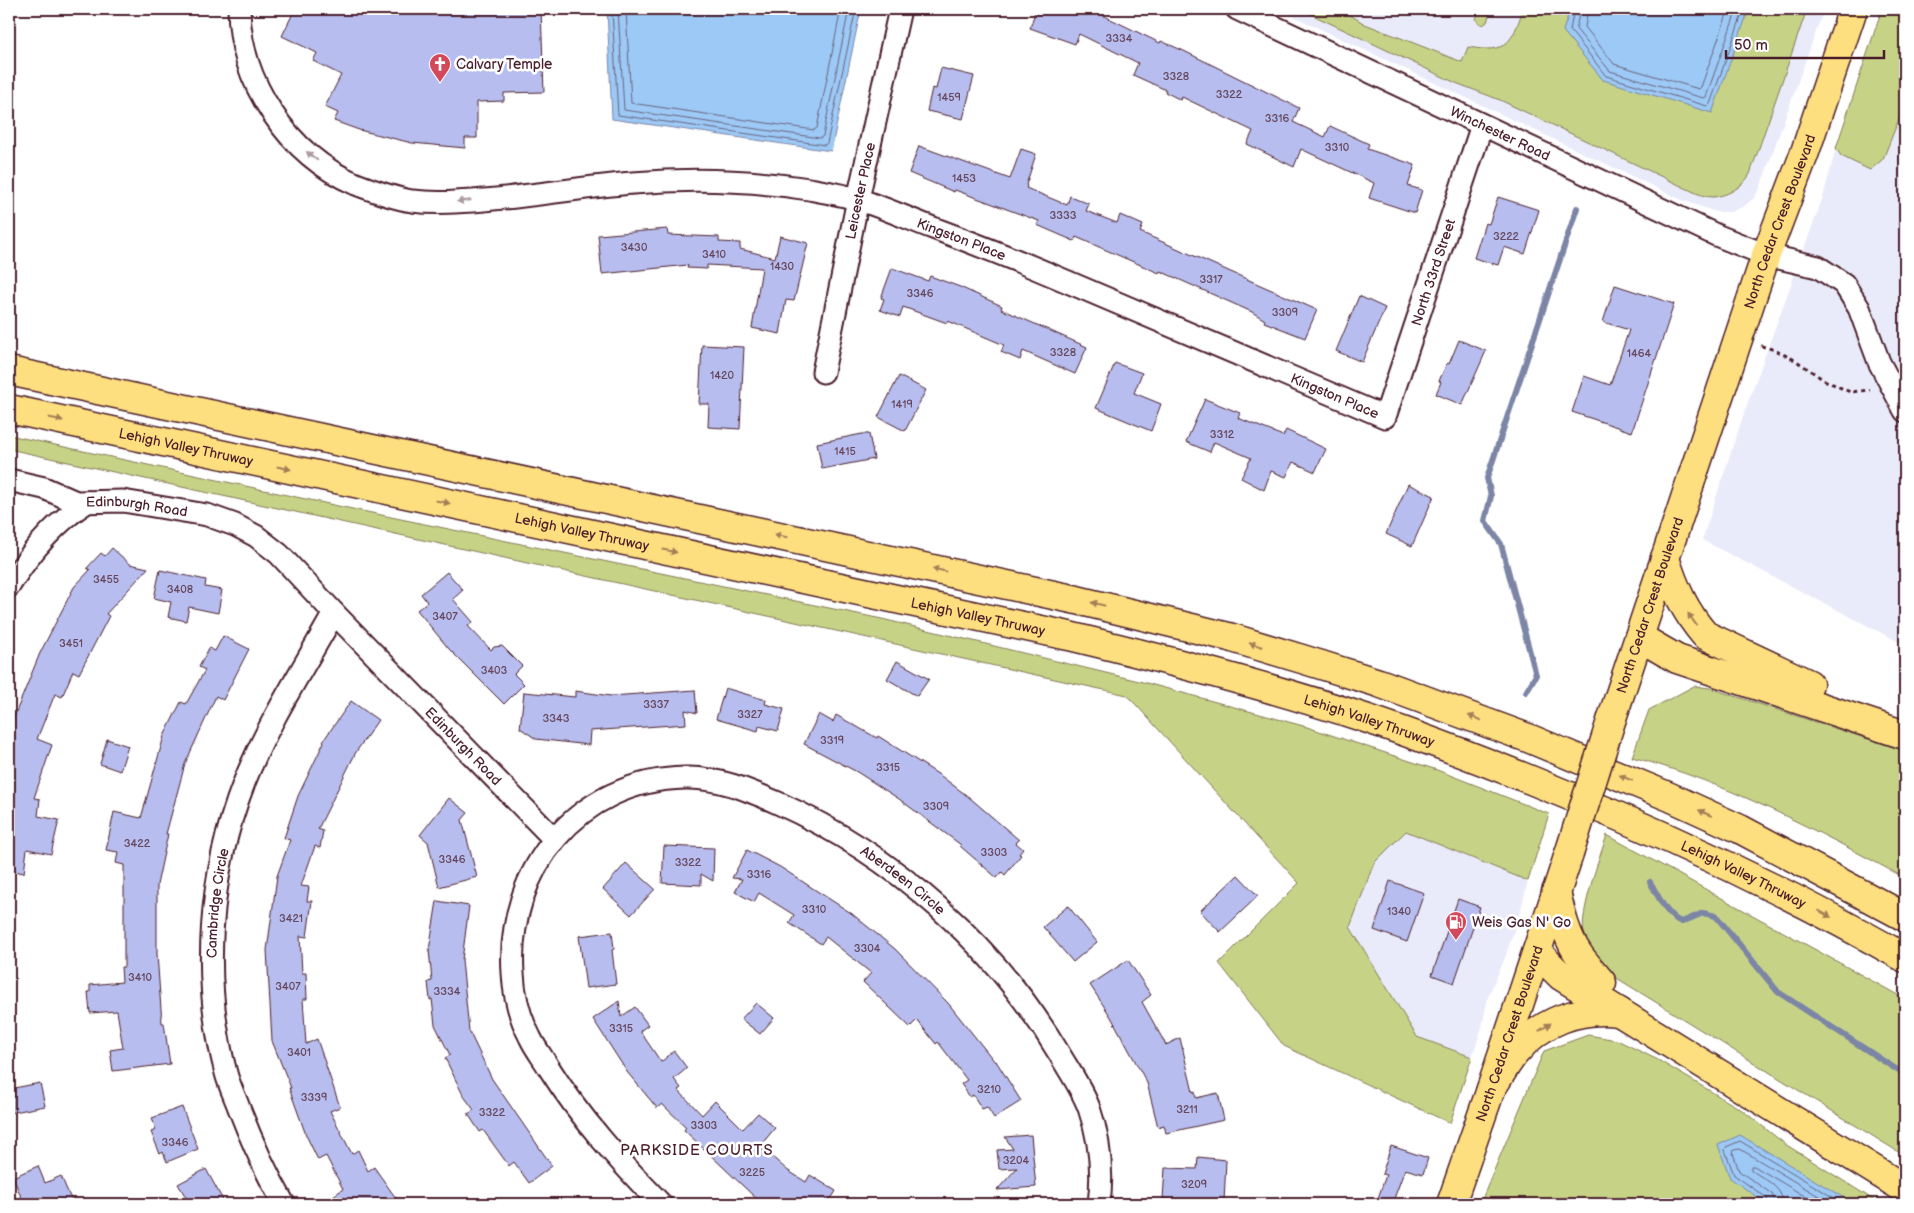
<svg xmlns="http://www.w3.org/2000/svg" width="1914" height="1213" font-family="'Balsamiq Sans',sans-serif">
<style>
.built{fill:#e9ebfa}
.green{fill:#c6d386;stroke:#887958}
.water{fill:#9cc9f6;stroke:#7b85a5}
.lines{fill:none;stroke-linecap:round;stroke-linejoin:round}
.shore{stroke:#6b637c;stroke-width:1}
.stream{stroke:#7b85a5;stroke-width:6}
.building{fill:#b7bdee;stroke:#4a1f2b}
.minor-casing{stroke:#4a1f2b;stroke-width:25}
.major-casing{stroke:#4a1f2b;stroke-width:31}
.highway-casing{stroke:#4a1f2b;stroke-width:31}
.path{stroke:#4a1f2b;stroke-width:3;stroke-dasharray:4 4;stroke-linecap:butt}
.minor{stroke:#fff;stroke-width:21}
.major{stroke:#fedf80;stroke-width:28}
.highway{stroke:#fedf80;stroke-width:28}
.major-bridge-casing{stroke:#4a1f2b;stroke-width:31;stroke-linecap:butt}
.major-bridge{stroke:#fedf80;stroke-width:28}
.oneway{fill:#ae9aa0}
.oneway2{fill:#a47f56}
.labels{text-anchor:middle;stroke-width:5;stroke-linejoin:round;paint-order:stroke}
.number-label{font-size:11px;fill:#65465c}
.poi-label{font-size:14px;fill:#4a1f2b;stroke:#fff;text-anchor:start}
.street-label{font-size:14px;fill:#4a1f2b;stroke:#fff}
.neighbourhood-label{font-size:15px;letter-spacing:1px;fill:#4a1f2b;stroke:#fff}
</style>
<rect width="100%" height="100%" fill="#fff"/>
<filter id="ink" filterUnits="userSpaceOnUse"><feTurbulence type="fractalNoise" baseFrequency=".02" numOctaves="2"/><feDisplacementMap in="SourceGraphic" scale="10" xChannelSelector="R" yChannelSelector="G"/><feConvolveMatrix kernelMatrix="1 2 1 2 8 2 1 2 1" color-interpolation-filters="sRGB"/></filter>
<g filter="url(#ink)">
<g class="built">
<path d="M1278,9h546l-64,179 -6,10 -10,8 -13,6h-15l-34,-12z"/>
<path d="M1882,9h23v636l-203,-105 41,-124 80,-219 13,-49z"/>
<path d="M1406,831l122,50 -7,28 -16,49 -17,39 -6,30 -10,30 -55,-20 -67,-110 24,-64z"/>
</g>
<g class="green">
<path d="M1300,9h40l25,15 97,38 6,-15c39,7 44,-4 55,-38h284l-57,165c-7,13 -23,22 -37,23 -6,0 -12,-2 -17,-4l-196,-93 -44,-17z"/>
<path d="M1480,9h11l-4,13 -4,3 -4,-2 -3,-4z"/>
<path d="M1882,9h23v95l-22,55 -13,11 -29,-14 -5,-8z"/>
<path d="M9,435l329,71 544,113 257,62 168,46 130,43 112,44 -21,67 -122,-50 -32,32 -24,64 67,110 55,20 -22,66 -166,-77 -65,-83 80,-80 -172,-188 -1118,-246z"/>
<path d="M1694,686l16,2 195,63v127c-88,-47 -176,-95 -273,-121l17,-47z"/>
<path d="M1607,835l298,164v157l-290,-179c-12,-13 -26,-25 -31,-44 -5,-19 16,-77 23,-98z"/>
<path d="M1588,1035l29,5 41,20 84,50 43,34 95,60h-400l64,-153z"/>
</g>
<g class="water">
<path d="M607,9h254l-30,142 -219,-32z"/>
<path d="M1570,9h179l-37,104 -109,-33 -40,-49z"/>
<path d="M1740,1135l114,69h-87l-37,-26 -12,-33z"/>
</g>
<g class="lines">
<g class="shore">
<path d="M612,9l6,106 207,30 2,-2 29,-134"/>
<path d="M618,9l6,101 196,28 3,-2 26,-127"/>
<path d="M626,9l5,94 183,27 3,-2 24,-119"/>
<path d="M1574,9l-4,21 36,46 101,30 3,-2 34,-95"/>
<path d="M1580,9l-4,20 34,42 93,27 3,-1 31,-88"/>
<path d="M1588,9l-3,18 29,37 85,25 2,-2 28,-78"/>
<path d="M1769,1204l-2,-6 -33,-23 -9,-25 1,-3 14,-6 104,63"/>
<path d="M1776,1204l-4,-10 -33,-23 -6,-18 1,-3 6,-1 92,55"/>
<path d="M1783,1204c0,-17 -19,-25 -32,-34v-4h3l64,38"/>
</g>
<g class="stream">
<path d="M1526,692l10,-17 -35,-131 -16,-23 6,-25 -4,-18 90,-270"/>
<path d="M1650,882c8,13 17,36 32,40l21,-9 13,3 62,76 127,83"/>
</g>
</g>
<g class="building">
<path d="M295,9h246l3,83 -40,1v8l-27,1v36h-12v10l-53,-5 -53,-13 -25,-9 4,-8 -13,-6 16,-32 -28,-14 4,-8 -35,-17z"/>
<path d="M1036,9h54l70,34 1,-2 23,10 115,57 -6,14 32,15 5,-11 39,18 -2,5 48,16 -7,21 14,4 -7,23 -46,-15 5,-15 -73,-34 -7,18 -47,-23 6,-13 -71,-34 -1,3 -16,-8 1,-2 -33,-15 5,-12 -59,-29 -4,10 -45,-16z"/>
<path d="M941,68l33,8 -11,43 -36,-8 5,-23 4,1z"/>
<path d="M919,146l91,33 11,-30 15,5 -10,31 1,1 -1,2 41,17 3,-9 19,8 -3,7 31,12 3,-8 23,10 -3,7 177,78 -12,28 -41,-16 1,-2 -13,-8 -92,-41 -1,2 -83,-36 -2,4 -37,-16 2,-4 -84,-31 -1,2 -45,-19z"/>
<path d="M1498,197l41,13 -14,44 -21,-7 -6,18 -24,-7 11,-35 4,1z"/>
<path d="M667,229l1,6 51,2v5l21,1v6l35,9 5,-22 28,7 -14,58 -8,-1 -6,34 -28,-6 10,-60 -55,-3v4l-20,-1 1,-3 -86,9 -4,-39z"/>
<path d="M892,268l36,13 2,-5 30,11 42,19 -1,3 86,38 -12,27 -52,-23 -3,9 -19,-8 3,-7 -56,-24 -1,2 -44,-16 -3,10 -20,-7 4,-11 -3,-1z"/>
<path d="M1615,285l59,19 -42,128 -60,-20 12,-36 26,9 19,-55 -26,-8z"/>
<path d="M1359,296l26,12 -23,54 -26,-11z"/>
<path d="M1459,340l27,11 -24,54 -26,-11 5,-12 -2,-1 8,-18 2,1z"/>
<path d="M702,345l42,2 -4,82 -32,-2 1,-23h-10z"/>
<path d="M1115,363l27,10 -8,20 27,11 -10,27 -55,-23z"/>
<path d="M899,376l27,14 -21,41 -27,-14z"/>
<path d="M1205,399l35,14 -2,5 45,18 3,-6 40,19 -11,23 -22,-10 -7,15 -15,-6 -7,19 -23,-12 10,-20 -37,-16 -4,10 -24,-10z"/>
<path d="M862,434h7l5,25 -52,10 -5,-26z"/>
<path d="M1408,484l26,12 -22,50 -26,-12z"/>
<path d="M112,548l18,16 18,4 -42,46 3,2 -30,58 -6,-3 -11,26 -7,-3 -18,45 15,6 -18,53 6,1 -2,17 21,4 -8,34 -24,-5 -3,24 -15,-3v-141l31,-76 34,-66 16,-17 -3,-2 14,-15 4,3z"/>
<path d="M160,570l46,10 -1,7 17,3 -4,23 -29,-6 -3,14 -18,-4 3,-15 -17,-4z"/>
<path d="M447,572l16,18 -10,9 20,23 -5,4 23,24 3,-3 8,-1 20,20 -8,8 10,10 -20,20 -55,-55 -32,-39 10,-8 -6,-8z"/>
<path d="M223,636l26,13 -26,51 -7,-4 -31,68 -19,70h2l-11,51v69l5,69h2l6,41 -57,7 -3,-21 13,-2 -6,-37 -27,2 -2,-21h2v-7l32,-3 -1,-15h3v-102l-8,-2 2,-11 -12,-2 8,-38 27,6 23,-82 17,-34 5,2 19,-34 -6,-3 10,-19 6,3z"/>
<path d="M897,661l32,18 -12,17 -30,-17z"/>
<path d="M725,688l41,12 -1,4 19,5 -6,22 -19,-5 -1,5 -42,-12z"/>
<path d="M695,690l2,23 -12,-3 1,14 -96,7 -1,14 -53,-6 -16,-11 4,-36 51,5v-6l36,5z"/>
<path d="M351,701l27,19 -22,32 -38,77 5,2 -3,17 -5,-2 -14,40 8,1 -2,14h5l-5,36 -7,-1 2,37h4l1,26h-4l3,45 11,-5 23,68 -10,4 22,43 6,-4 10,21 6,-4 26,37h-78l21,-15 -17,-33 -8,4 -12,-25 -17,-47h2l-19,-47 -5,-91 10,-74 13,-36 -6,-2 14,-42 26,-54 -1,-1z"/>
<path d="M819,714l14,8 3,-7 41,23 1,-2 63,40 29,22 49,42 -3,3 7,6 -4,5 2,1 -16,20 -3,-3 -5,6 -37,-32 1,-1 -62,-46 -42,-27 -53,-28z"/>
<path d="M107,739l21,7 -8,25 -20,-7z"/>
<path d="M449,798l19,15 -6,7 15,57 -38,10 -11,-45 -8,-7z"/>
<path d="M664,846l50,2 -1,33 -12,-7v11l-39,-2z"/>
<path d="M747,850l33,17 71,46 44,36 53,54 47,59 1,-1 25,40 -27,17 -7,-11 -5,2 -9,-14 -3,2 -9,-13 6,-4 -29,-38 -2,2 -19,-24 -7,7 -47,-45 8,-9 -45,-36 -5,7 -32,-21 5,-8 -35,-22 -5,9 -19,-10 7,-13 -10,-1z"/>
<path d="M626,863l29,26 -24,26 -28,-26z"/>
<path d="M1238,875l20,21 -38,36 -20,-21z"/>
<path d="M1390,881l34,12 -17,49 -33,-12z"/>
<path d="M1458,899l22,8 -26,76 -22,-8z"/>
<path d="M437,901l32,5 -7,54 7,71 23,48 60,87 -23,17 -15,-21 -5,4 -26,-36 -3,2 -12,-18 6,-4 -11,-15 -18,-37 5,-3 -15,-30 -3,-26 -2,1 -2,-18 4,-1 -3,-31z"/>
<path d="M1068,906l29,36 -24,20 -30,-35z"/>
<path d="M612,932l2,17 -2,1 4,34 -30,4 -7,-52z"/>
<path d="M1128,960l23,35 -9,7 24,43 14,-7 13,54 2,-1 1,7 22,-5 6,27 -58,13 -2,-8 -6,2 -11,-44 -36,-66 -21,-32z"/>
<path d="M619,1001l2,16 14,-10 13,18 -8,6 21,31 13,-11 13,17 -13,11 7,9 -3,2 24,25 13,-14 28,28 15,-16 17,15 -15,18 27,24 19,12 4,-7 26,16 -8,13h-66l-78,-74 2,-3 -24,-23 -5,4 -30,-36 -34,-53z"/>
<path d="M756,1003l18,15 -14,16 -19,-15z"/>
<path d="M40,1083l5,23 -36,7v-24z"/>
<path d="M182,1107l16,42 -31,13 -4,-10 -3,2 -9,-22 5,-2 -4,-12z"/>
<path d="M1031,1135l5,52 -39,3 20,-22 -18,1 -2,-19 16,-1 -8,-12z"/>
<path d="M1391,1146l37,12 -5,16 -18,-5 -13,35h-16l10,-29 -4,-1z"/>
<path d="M1198,1157l28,3 -2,43 -61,-4 2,-31 32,1z"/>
<path d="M38,1166l7,17 16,-7 12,28h-49l-11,-27z"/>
<path d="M206,1169l19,35h-35l-12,-20z"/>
</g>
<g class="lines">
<g class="minor-casing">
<g id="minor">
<path id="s1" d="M239,9c1,73 49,146 117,175 18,7 37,14 56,17 24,3 48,1 72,-1 50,-4 99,-13 149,-17 59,-5 118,-3 176,6 17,3 35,6 51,11 25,8 49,19 73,28 43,16 86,33 128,51 108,46 216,92 324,138l97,-292"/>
<path id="s2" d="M1237,9l479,226 50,20 52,12 26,17 15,24 20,54 26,49"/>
<path id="s3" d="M823,372l35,-173 42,-190"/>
<path id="s4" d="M9,480l35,8 32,14 47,-1 84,14 28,10 21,11 23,18 55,59 220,226"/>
<path d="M9,586c20,-32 45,-63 78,-84"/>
<path id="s5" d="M284,1204c-18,-31 -32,-62 -45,-96 -4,-11 -10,-23 -13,-35 -25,-94 -17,-200 18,-290 23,-59 59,-114 90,-170"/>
<path id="s6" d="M661,1204c-41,-42 -80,-85 -112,-136 -6,-10 -14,-20 -19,-31 -10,-19 -16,-42 -17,-64 -7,-103 65,-193 172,-195 33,-1 63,12 93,25 116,52 217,142 282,252 10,17 22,34 29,53 11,32 14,64 10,96"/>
</g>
</g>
<g class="major-casing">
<g id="major">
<path id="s7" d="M1612,718l154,-463 39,-103 48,-143"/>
<path id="s8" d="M1451,1204l40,-115 78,-235"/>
</g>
</g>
<g class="highway-casing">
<g id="highway">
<path d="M9,371l1068,229 152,37 73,22 77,24 149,55 142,59 70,32 165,88"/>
<path id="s9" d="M9,409l1060,227c100,24 199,50 296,82 60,20 119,43 178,67 125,50 245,107 362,173"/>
<path d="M1665,558c9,29 20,54 40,77l104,49"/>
<path d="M1639,637l38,22 228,76"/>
<path d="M1556,892c5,22 10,44 23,63 7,10 16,19 23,28"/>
<path d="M1537,952l24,24 344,213"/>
<path d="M1491,1089c8,-12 15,-25 24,-36 26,-32 64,-46 104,-41"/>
</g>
</g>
<path class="path" d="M1761,346l11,3 23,11 29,20 26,12 20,-2"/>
<use href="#minor" class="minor"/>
<use href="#major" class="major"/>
<use href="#highway" class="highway"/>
<g class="major-bridge-casing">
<path id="major-bridge" d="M1569,854l43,-136"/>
</g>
<use href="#major-bridge" class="major-bridge"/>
</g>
<defs><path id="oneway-solid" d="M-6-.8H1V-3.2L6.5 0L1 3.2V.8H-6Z" transform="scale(1.25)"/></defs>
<g class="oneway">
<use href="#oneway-solid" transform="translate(312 156) rotate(-142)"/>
<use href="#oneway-solid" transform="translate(464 201) rotate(175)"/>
</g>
<g class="oneway2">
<use href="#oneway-solid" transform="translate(56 419) rotate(12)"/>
<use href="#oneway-solid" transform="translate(284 468) rotate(12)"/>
<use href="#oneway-solid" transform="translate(443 502) rotate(12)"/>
<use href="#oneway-solid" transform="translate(781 536) rotate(-168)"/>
<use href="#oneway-solid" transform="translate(670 551) rotate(12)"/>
<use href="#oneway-solid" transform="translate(939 570) rotate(-168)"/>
<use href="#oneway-solid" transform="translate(1098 604) rotate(-167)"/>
<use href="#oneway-solid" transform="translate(1692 619) rotate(-125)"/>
<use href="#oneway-solid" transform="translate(1256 645) rotate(-164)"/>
<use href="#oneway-solid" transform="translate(1475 718) rotate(-159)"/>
<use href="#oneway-solid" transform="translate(1626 778) rotate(-157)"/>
<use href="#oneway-solid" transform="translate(1705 813) rotate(-155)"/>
<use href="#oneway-solid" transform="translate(1825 914) rotate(28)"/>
<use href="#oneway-solid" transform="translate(1545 1027) rotate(-33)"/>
</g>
</g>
<defs>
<g id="church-pin" transform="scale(1.125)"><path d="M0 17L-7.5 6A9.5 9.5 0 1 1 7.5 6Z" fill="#d1495b" stroke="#fff"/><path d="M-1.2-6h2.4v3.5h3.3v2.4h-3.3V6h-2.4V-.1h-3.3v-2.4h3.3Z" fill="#fff"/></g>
<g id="fuel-pin" transform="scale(1.125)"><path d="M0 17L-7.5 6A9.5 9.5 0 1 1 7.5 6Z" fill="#d1495b" stroke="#fff"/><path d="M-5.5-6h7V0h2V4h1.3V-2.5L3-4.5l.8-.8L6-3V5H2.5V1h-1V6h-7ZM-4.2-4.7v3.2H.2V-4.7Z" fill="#fff"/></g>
</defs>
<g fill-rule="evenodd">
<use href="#church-pin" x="440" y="64"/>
<use href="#fuel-pin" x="1456" y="922"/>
</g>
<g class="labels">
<g class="number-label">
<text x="1119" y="42">3334</text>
<text x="1176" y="80">3328</text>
<text x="1229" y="98">3322</text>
<text x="949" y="101">1459</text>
<text x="1277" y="122">3316</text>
<text x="1337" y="151">3310</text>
<text x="964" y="182">1453</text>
<text x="1063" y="219">3333</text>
<text x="1506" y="240">3222</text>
<text x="634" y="251">3430</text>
<text x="714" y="258">3410</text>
<text x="782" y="270">1430</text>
<text x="1211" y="283">3317</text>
<text x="920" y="297">3346</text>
<text x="1285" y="316">3309</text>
<text x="1063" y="356">3328</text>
<text x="1639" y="357">1464</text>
<text x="722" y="379">1420</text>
<text x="902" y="408">1419</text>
<text x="1222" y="438">3312</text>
<text x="845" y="455">1415</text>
<text x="106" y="583">3455</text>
<text x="180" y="593">3408</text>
<text x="445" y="620">3407</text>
<text x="71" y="647">3451</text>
<text x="494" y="674">3403</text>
<text x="656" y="708">3337</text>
<text x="750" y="718">3327</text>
<text x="556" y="722">3343</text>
<text x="832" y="744">3319</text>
<text x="888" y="771">3315</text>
<text x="936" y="810">3309</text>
<text x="137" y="847">3422</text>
<text x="994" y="856">3303</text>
<text x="452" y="863">3346</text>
<text x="688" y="866">3322</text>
<text x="759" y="878">3316</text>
<text x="814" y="913">3310</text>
<text x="1399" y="915">1340</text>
<text x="291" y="922">3421</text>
<text x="867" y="952">3304</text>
<text x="140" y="981">3410</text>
<text x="288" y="990">3407</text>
<text x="447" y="995">3334</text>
<text x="621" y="1032">3315</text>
<text x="299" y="1056">3401</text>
<text x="989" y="1093">3210</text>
<text x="314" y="1101">3339</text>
<text x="1187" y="1113">3211</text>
<text x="492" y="1116">3322</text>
<text x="704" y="1129">3303</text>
<text x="175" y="1146">3346</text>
<text x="1016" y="1164">3204</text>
<text x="752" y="1176">3225</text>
<text x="1194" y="1188">3209</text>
</g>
<g class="poi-label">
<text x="456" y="69">Calvary Temple</text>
<text x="1472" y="927">Weis Gas N' Go</text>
</g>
<g class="street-label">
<text dy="5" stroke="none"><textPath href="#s2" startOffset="291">Winchester Road</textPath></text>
<text dy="5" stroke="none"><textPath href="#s3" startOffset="185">Leicester Place</textPath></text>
<text dy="5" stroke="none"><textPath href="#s7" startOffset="524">North Cedar Crest Boulevard</textPath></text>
<text dy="5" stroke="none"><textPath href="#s1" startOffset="840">Kingston Place</textPath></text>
<text dy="5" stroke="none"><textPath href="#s1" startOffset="1452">North 33rd Street</textPath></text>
<text dy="5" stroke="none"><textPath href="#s1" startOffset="1245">Kingston Place</textPath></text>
<text dy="5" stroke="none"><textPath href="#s9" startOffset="181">Lehigh Valley Thruway</textPath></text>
<text dy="5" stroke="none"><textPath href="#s4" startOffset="132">Edinburgh Road</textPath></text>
<text dy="5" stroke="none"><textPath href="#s9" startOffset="586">Lehigh Valley Thruway</textPath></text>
<text dy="5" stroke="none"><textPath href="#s7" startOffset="119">North Cedar Crest Boulevard</textPath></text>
<text dy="5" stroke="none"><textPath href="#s9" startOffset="991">Lehigh Valley Thruway</textPath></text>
<text dy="5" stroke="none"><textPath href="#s9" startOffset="1396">Lehigh Valley Thruway</textPath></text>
<text dy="5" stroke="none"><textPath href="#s4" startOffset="552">Edinburgh Road</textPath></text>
<text dy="5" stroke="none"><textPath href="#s9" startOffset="1801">Lehigh Valley Thruway</textPath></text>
<text dy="5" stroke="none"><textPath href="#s6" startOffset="816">Aberdeen Circle</textPath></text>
<text dy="5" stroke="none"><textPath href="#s5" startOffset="315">Cambridge Circle</textPath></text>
<text dy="5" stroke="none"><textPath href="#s8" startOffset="180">North Cedar Crest Boulevard</textPath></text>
</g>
<g class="neighbourhood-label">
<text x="697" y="1155">PARKSIDE COURTS</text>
</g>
</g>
<rect width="1914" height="1213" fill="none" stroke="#fff" stroke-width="30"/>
<rect x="15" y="15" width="1884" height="1183" fill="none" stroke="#4a1f2b" stroke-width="2" filter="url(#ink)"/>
<path d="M1726 50v8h158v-8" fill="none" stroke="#4a1f2b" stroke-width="2.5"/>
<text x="1734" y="50" font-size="15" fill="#4a1f2b" stroke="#ffffff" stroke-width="4" paint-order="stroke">50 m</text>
</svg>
